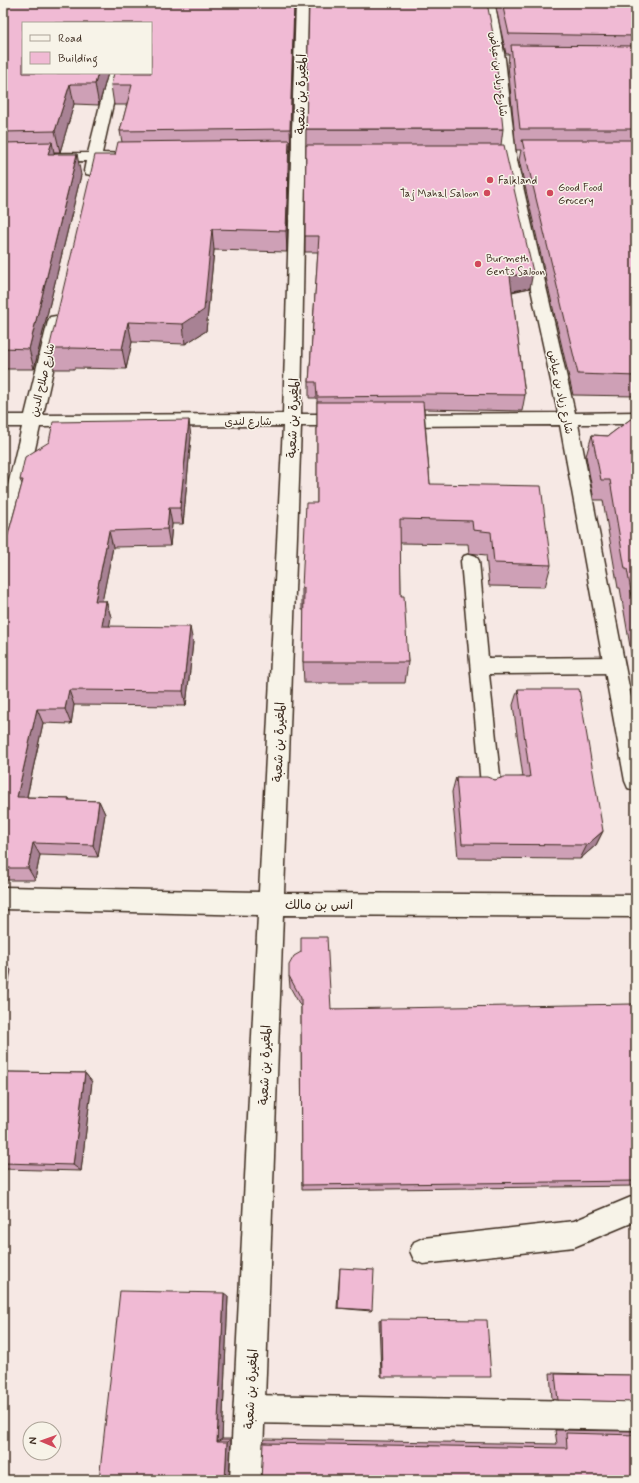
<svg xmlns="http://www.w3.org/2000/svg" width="639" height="1483" font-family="Mynerve,'Playpen Sans Arabic',sans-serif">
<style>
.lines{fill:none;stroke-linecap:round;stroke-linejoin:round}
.lane-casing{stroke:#3b2a1e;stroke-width:3}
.street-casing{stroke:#3b2a1e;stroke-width:3}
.lane{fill:#f7f3e8;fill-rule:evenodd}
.street{fill:#f7f3e8;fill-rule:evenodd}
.wall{fill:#cea0b6;stroke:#3b2a1e}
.shaded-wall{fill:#a88294;stroke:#3b2a1e}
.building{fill:#f0bad4;stroke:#3b2a1e}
.poi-dot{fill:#d1495b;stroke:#f7f3e8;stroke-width:1.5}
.labels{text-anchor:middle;stroke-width:3;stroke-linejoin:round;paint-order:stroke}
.far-street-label{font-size:11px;fill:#3b2a1e;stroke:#f7f3e8}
.far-poi-label{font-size:11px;fill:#3b2a1e;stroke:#f7f3e8;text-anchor:start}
.street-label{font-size:13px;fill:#3b2a1e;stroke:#f7f3e8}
</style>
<rect width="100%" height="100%" fill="#f6e8e4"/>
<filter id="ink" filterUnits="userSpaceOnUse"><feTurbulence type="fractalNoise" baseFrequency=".025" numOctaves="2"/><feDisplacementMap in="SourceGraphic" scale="8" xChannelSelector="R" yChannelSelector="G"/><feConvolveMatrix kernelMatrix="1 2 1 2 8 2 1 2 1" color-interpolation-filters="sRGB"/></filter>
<g filter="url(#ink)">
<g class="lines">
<g class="lane-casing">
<g id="lane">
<path d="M470,554l6,2 3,5 9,97 126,-1 7,3 3,5 -3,5 -7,3 -125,1 12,111 -3,6 -7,3 -7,-3 -3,-6 -20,-224 3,-5z"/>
<path d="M636,1195v26l-62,26 -151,17 -9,-4 -4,-9 4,-9 9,-4 151,-17z"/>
<path d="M249,1395l387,7v28l-387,-7 -10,-4 -4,-10 4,-10z"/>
</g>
</g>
<g class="street-casing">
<g id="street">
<path d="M296,3h12l-7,411h45l6,2 3,4 -3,4 -6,2h-45l-17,467 352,2v22l-353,-2 -21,565h-32l28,-565 -255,-6v-22l256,5 24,-466 -243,1 -27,119 -3,5 -7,2v-47l19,-79h-19v-12h22l23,-94 2,-4 6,-1 6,1 2,4 -21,94 240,-1z"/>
<path d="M483,3h12l10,56 11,97 59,257 61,-1v12h-58l58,299v68l-8,-3 -3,-7 -65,-356 -166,1 -6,-2 -3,-4 3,-4 6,-2 164,-1 -56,-257 -9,-97z"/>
<path d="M108,73h12l-18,80 28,1 2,3 -2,3 -30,1 -4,13 -5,1 -5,-1 -2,-3 2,-10 -83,1v-8l85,-1z"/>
</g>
</g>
<use href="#lane" class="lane"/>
<use href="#street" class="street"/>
</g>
<g class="wall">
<path d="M3,3h121l-1,1 7,1 1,-2h163l-3,147h-2v11l-2,91 -73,-2 -8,81 -21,13 -53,-2 -6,27 -52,-1v1h-20l-5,-20 66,-194 7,-13 -2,-11 7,-26h-13l-3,-20 40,-62h-128l85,50 -9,32 -25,-1 -14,48h-6v2l27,21 -47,194h-31z"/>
<path d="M495,3h141v393l-63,-1 -54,-235 2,-10h-5l-8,-85 1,-11h-3z"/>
<path d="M306,129h197l-2,16 29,143 -18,4 13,103 -3,16 -98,-2 6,75 121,81 -6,22 -56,-1 -3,-31 -17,-2 -1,-9 -68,-1 1,53 7,66 -3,21h-101l-1,-21 1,-52h-2v-22l15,-85v-105h-8v-16l9,-130h-13z"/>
<path d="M636,415v266l-16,-93h-2l-15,-88h-9l-8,-44 6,-21 16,1z"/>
<path d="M191,437l-8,87h-11l-2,22 -57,1 -11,54h4l5,16 -2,9 84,16 -7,64 -112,-1 -3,19 -28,-1 -16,74 42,1 1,2 29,1 6,13 -7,43 -58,-2 -5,25h-32v-327l19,-69 -2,-4z"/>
<path d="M518,689l85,142 -7,14 -16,14 -122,-1 -6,-66 4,-15 39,3 28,-3 -10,-72z"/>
<path d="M289,976l42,33 305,10v167l-334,4v-5l-1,-178 -11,-20z"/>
<path d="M3,1072l82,1 7,9 -11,89 -78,-2z"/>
<path d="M340,1268l32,42 -1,1 -34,-3z"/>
<path d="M228,1296l-6,143h9l-3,41h-129z"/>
<path d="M381,1319l1,58 -1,-1 -2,-56z"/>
<path d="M550,1373l75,2h7l-74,25 -6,-1z"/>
<path d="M555,1430l77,1 4,1v48l-373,-37 2,-4 292,5z"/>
</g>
<g class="shaded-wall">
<path d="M116,3h8l-5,20 -3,-19z"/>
<path d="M294,3l-3,147 -1,-21z"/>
<path d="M98,73h10l-9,32 -4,-21z"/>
<path d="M70,84l4,20 -14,48 -5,-21z"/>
<path d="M289,140v21l-2,91 -1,-21z"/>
<path d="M52,142l4,21 -8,-9z"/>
<path d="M77,154l4,21 -47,194 -5,-20z"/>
<path d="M212,229l2,21 -8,81 -21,13 -2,-20z"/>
<path d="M533,272l-3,16 -23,4 3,-16z"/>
<path d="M128,322l4,20 -6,27 -4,-20z"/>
<path d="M189,420l2,17 -8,87 -3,-16z"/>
<path d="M169,508l3,16 -2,22 -3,-17z"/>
<path d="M109,531l4,16 -14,70 -4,-16z"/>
<path d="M106,601l5,16 -4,24 -5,-15z"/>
<path d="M190,627l3,15 -7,64 -3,-15z"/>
<path d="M69,690l5,15 -3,19 -6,-15z"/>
<path d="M37,709l6,14 -19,87 -7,-13z"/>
<path d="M99,801l6,13 -7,43 -5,-12z"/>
<path d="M603,831l-7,14 -16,14 7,-14z"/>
<path d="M33,843l7,12 -5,25 -7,-12z"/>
<path d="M3,961l8,9 -8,42z"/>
<path d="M85,1073l7,9 -11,89 -8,-6z"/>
<path d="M224,1293l4,3 -6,143 -5,3z"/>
<path d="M231,1439l-2,41h-4l2,-38z"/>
</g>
<g class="building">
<path d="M3,3h113v1l14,1 1,-2h163l-4,126 -170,2 12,-46h-21l3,-12h37v-50h-128v50h75l-3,11h-25l-15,47 -52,1z"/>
<path d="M309,3h178l7,36 9,90h-197z"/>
<path d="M502,3h134v33l-127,-2z"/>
<path d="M511,45l125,1v83h-116z"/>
<path d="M289,140l-3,91 -74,-2 -8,81 -21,14 -55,-2 -6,27 -53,-1v1h-20l46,-194h20l3,-13z"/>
<path d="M522,140h114v236l-58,-2z"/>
<path d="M52,142l-4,12h29l-48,195 -26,-1v-205z"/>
<path d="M306,145h198l29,127 -23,4 15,119 -104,-1v2l-104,1 -1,-15h-7l10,-146h-14z"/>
<path d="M317,402h106l7,82 111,2 10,79 -57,-2 -3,-31 -18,-2 -1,-9 -72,-2 1,77h3l4,66h-105l1,-74h-2l4,-85h11z"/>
<path d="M636,415v203l-9,-49h-2l-15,-89h-9l-9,-45 16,1z"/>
<path d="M189,420l-9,88h-11l-2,21 -58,2 -14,70h11l-4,25 88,1 -7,64 -114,-1 -4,19h-28l-20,88 52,1 -1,2 31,1 -6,44 -60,-2 -5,25h-25v-315l20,-73h-3l5,-23 24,-15 4,-20z"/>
<path d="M518,689h61l24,142 -16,14 -125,-1 -6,-67h31l8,3 9,-3h26z"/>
<path d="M301,937h26l4,72 302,-5 3,15v162l-334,4 -1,-187 -12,-22v-11l5,-9 7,-4z"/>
<path d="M3,1072l82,1 -12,92 -70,-2z"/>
<path d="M340,1268l34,2 -2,40 -34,-2z"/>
<path d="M120,1291l104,2 -7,149h10l-2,38h-126z"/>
<path d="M381,1319l106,1 4,57h-109z"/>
<path d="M555,1374l77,1 4,27 -78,-2z"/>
<path d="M566,1433l70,2v45h-375l2,-37 304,5z"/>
</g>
</g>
<g class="poi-dot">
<circle cx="490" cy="180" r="4"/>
<circle cx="487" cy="193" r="4"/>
<circle cx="550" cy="193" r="4"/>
<circle cx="478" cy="264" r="4"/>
</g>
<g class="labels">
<g class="far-street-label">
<text transform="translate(499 74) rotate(83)" y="4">شارع زياد بن عياض</text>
<text transform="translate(42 380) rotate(-77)" y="4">شارع صلاح الدين</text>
<text transform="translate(561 392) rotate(78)" y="4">شارع زياد بن عياض</text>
<text x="248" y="425">شارع لندى</text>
</g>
<g class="far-poi-label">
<text x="498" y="184">Falkland</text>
<text x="558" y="191">Good Food<tspan x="558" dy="13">Grocery</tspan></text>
<text x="479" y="197" text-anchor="end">Taj Mahal Saloon</text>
<text x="486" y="262">Burmeth<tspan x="486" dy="13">Gents Saloon</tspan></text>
</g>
<g class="street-label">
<text transform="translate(300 94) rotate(-89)" y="5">المغيرة بن شعبة</text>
<text transform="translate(292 418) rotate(-88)" y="5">المغيرة بن شعبة</text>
<text transform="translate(278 742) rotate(-88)" y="5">المغيرة بن شعبة</text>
<text x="319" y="909">انس بن مالك</text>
<text transform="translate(264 1065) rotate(-88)" y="5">المغيرة بن شعبة</text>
<text transform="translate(250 1389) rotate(-87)" y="5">المغيرة بن شعبة</text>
</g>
</g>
<rect width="639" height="1483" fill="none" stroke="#f7f3e8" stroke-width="16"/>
<rect x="8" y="8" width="623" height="1467" fill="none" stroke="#3b2a1e" stroke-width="1.5" filter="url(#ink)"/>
<rect x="22" y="22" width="130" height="52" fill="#f7f3e8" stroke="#aca397"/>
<rect x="30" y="35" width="20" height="6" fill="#f7f3e8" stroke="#aca397"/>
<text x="58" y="42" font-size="12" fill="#3b2a1e">Road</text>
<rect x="30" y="52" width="20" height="12" fill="#f0bad4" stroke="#aca397"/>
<text x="58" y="62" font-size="12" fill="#3b2a1e">Building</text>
<g transform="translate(42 1441) rotate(272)"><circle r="19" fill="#f7f3e8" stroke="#aca397"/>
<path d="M0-3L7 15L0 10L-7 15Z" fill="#d1495b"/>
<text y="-6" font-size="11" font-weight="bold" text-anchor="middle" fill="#3b2a1e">N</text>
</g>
</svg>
